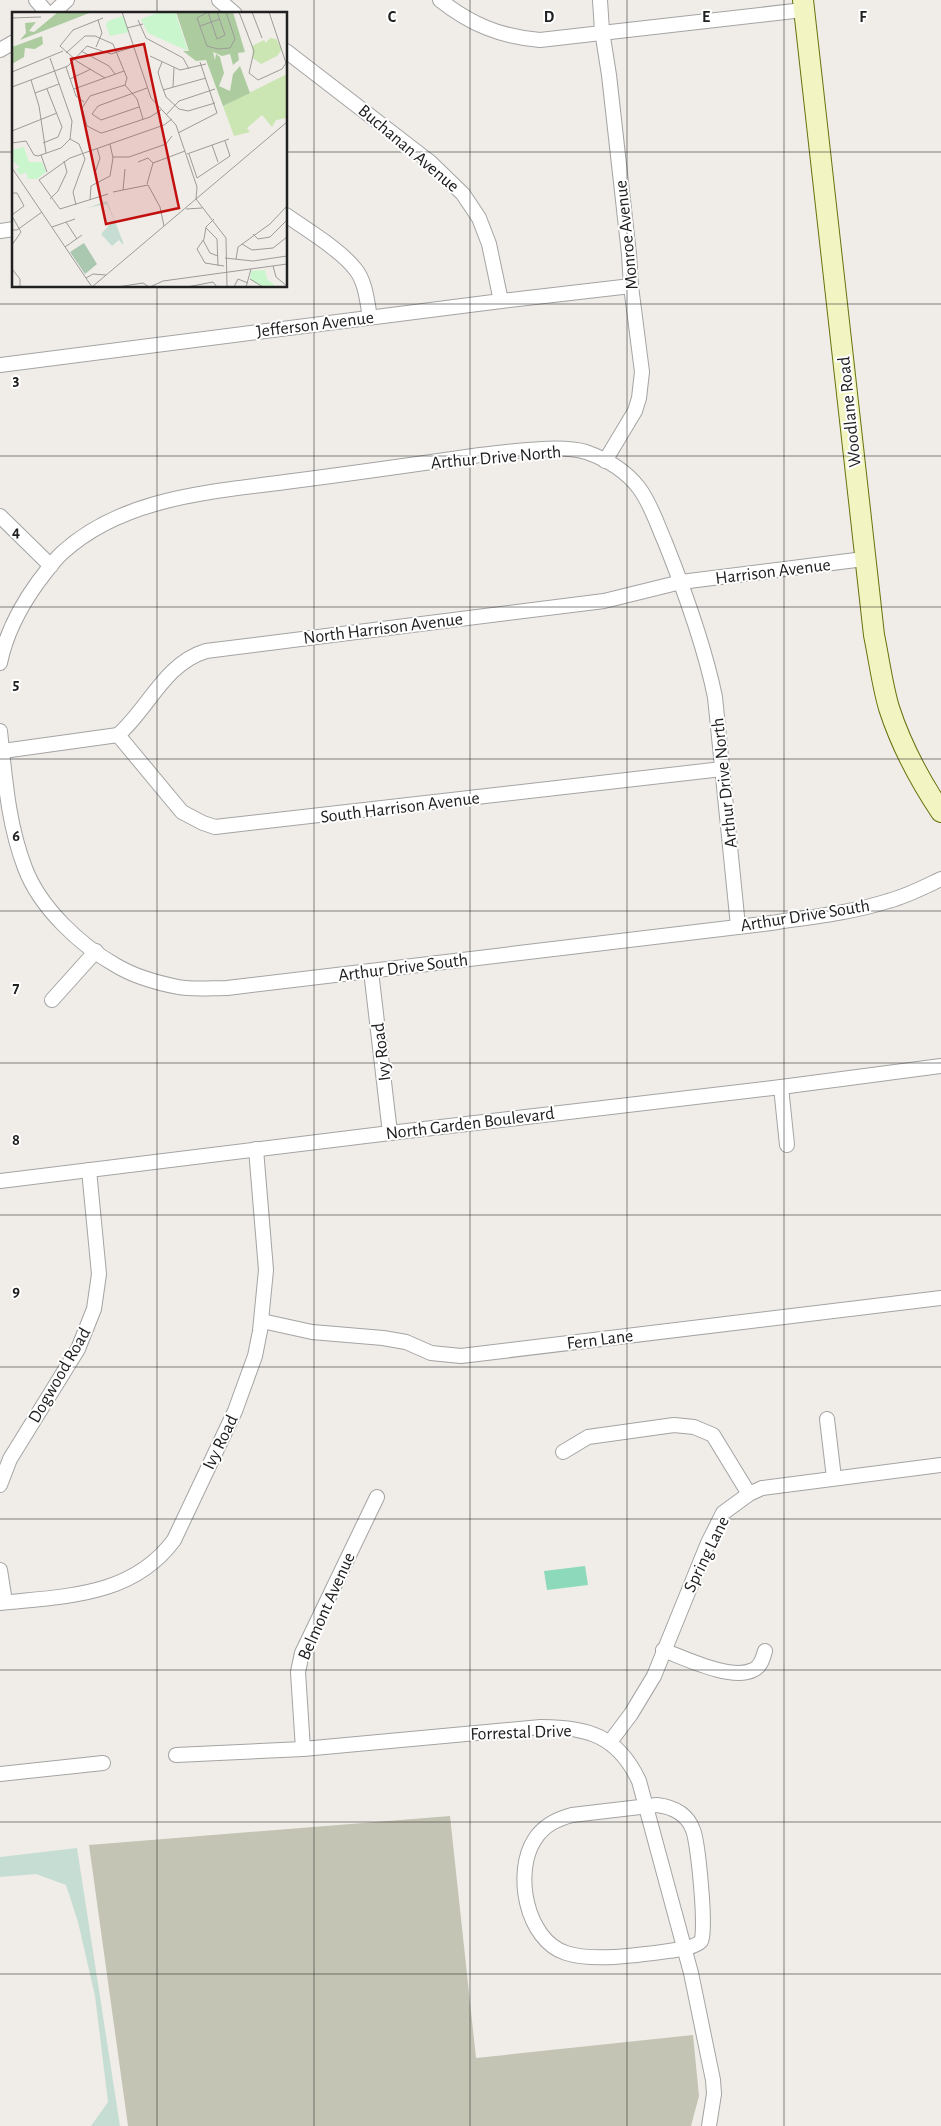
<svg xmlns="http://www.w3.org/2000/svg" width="941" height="2126" font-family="'Alegreya Sans',sans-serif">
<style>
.construction{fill:#c4c4b4}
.wetland{fill:#c6ddd3}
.pitch{fill:#8cd9bc}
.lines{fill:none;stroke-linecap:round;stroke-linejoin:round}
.street-casing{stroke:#a4a4a4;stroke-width:16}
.secondary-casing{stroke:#66720d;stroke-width:22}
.street{stroke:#fff;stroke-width:14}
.secondary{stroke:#f2f5c1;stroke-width:20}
.grid{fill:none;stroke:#202020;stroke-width:1;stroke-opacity:0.55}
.labels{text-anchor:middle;stroke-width:4;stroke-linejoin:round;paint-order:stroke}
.street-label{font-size:18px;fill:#202020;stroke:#fff}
.inset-road{fill:none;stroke:#9d9b98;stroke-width:1}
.view{fill:#c2100f;fill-opacity:0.15;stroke:#c2100f;stroke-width:2.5}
.inset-edge{fill:none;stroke:#202020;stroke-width:2.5}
.grid-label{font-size:16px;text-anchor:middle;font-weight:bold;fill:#202020;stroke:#fff;stroke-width:4;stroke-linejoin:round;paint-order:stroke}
</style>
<rect width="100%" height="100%" fill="#f0ede8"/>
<path class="construction" d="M450,1816l26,242 217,-23 6,61 -8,30h-563l-39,-281z"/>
<path class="wetland" d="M77,1848l43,278h-29l17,-24 -13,-106 -17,-74 -12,-37 -30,-11 -36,3v-20z"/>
<path class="pitch" d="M585,1566l3,19 -41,5 -3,-19z"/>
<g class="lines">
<g class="street-casing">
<g id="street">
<path d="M36,0l12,14"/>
<path d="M219,0l16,14"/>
<path d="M440,0c30,24 61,37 100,40l263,-30"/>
<path d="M600,0l2,31 7,44 20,179 2,32 11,86 -3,26 -4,13 -30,50"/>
<path d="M52,14l15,-14"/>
<path d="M0,50l14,-8"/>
<path d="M286,51l144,111 33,32 16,24 10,26 12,57"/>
<path d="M286,215c21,15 55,35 70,55 10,13 11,32 14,47"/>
<path d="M0,231l14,-2"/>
<path d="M0,365l501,-64 130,-15"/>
<path d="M0,516l51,50"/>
<path d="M0,663c6,-30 20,-56 38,-81 8,-10 15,-21 24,-29 62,-57 152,-61 231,-72 62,-8 125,-17 187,-26 28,-3 80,-11 106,-3 20,7 40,19 53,36 12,16 18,36 26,54 20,50 39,102 50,155l23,229"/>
<path d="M0,731c5,47 8,93 25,137 15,40 56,78 92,98 17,10 41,17 61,21 16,3 32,1 49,1l544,-65c39,-6 80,-10 117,-22 19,-5 36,-14 53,-22"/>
<path d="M118,735c31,-27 46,-71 88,-84l398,-50 77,-19 183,-23"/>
<path d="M118,735l64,77 21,11 12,4 507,-58"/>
<path d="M3,751l115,-16"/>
<path d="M371,971l19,162"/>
<path d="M52,1000l44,-49"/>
<path d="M781,1087l6,58"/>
<path d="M0,1181l390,-48 391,-46 160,-21"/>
<path d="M262,1321l50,11 71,6 23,4 25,11 30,3 480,-58"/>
<path d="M827,1419l7,59"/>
<path d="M563,1452l25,-15 86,-12 20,2 19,8 36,59"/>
<path d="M0,1485l10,-26 68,-110 16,-40 5,-35 -10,-104"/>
<path d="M0,1570l5,32"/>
<path d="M0,1603c65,-7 132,-6 174,-63l61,-129 20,-55 5,-25 6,-61 -10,-121"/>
<path d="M663,1650c22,8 68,31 90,20 8,-3 10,-12 12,-19"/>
<path d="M610,1742l21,-28 23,-38 54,-133 15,-30 26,-19 13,-6 179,-23"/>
<path d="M303,1749l-5,-77 4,-19 75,-156"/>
<path d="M176,1755l127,-6 238,-22c47,0 77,9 98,54l52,192 22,107 1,14 -5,32"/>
<path d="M0,1774l103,-11"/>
<path d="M657,1805c16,2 30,8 36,25 5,11 14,103 8,111 -4,5 -12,6 -18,8 -32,4 -86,14 -117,4 -40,-13 -53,-81 -31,-114 9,-14 22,-20 37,-24z"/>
</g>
</g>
<g class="secondary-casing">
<path id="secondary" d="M803,0l71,635c5,24 8,49 15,73 12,37 30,71 52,104"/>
</g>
<use href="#street" class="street"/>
<use href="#secondary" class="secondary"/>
</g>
<path class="grid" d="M157,0v14M314,0v2126M470,0v2126M627,0v2126M784,0v2126M0,152h14M286,152h655M157,286v1840M0,304h941M0,456h941M0,607h941M0,759h941M0,911h941M0,1063h941M0,1215h941M0,1367h941M0,1519h941M0,1670h941M0,1822h941M0,1974h941"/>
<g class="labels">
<g class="street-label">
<text transform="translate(409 148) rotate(40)" y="6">Buchanan Avenue</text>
<text transform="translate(626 235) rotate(-96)" y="6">Monroe Avenue</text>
<text transform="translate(315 324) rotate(-7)" y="6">Jefferson Avenue</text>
<text transform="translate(849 412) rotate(-96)" y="6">Woodlane Road</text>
<text transform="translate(496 457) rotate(-5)" y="6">Arthur Drive North</text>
<text transform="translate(773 571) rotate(-7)" y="6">Harrison Avenue</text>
<text transform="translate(383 628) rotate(-7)" y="6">North Harrison Avenue</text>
<text transform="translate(724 783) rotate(-96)" y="6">Arthur Drive North</text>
<text transform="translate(400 807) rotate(-7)" y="6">South Harrison Avenue</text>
<text transform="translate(805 915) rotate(-9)" y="6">Arthur Drive South</text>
<text transform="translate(403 967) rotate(-7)" y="6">Arthur Drive South</text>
<text transform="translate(381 1052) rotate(-97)" y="6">Ivy Road</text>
<text transform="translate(470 1123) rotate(-7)" y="6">North Garden Boulevard</text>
<text transform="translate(600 1339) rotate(-7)" y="6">Fern Lane</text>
<text transform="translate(59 1375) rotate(-60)" y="6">Dogwood Road</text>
<text transform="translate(220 1442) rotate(-64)" y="6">Ivy Road</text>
<text transform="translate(706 1554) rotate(-64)" y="6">Spring Lane</text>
<text transform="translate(326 1606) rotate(-66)" y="6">Belmont Avenue</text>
<text transform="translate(521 1732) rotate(-2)" y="6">Forrestal Drive</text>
</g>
</g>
<g transform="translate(12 12)">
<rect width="275" height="275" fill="#f0ede8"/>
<path d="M258,26l6,1 6,10 -5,7 -16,8 -8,-6 -1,-12 12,-6 2,3zM275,62v44l-11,2 -4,7 -10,-12 -15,13 3,4 -16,4 -11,-30z" fill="#cbe6b2"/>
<path d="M46,0h34l-72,28 6,-7 -1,-10 11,-1 -7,9 5,1zM164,0h57l12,40 -7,1 1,7 -6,5 -3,-11 -8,2 -9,-4 2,8 1,-6 4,3 4,16 -5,13 11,5 3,-17 7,-8 10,27 -27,13 -17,-46 -10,1 -13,-10h6zM30,24l1,8 -8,5 -10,-1 -1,9 -12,7v-17z" fill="#accca0"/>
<path d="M95,189l16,41v3l-4,-5 -7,6 -11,-12 13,-14 -7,-16 -20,4z" fill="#c6ddd3"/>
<path d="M72,231l13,21 -12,10 -15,-22z" fill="#aac7af"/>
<path d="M148,0h15l13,39 -40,-18 -7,-14zM111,4l6,16 -19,4 -4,-11 2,-4zM12,135l5,15h13l4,10 -9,7h-9l-2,-7 -6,3 -4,-6 4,-2 -6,-5 -2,-12zM253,258l2,9 10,8h-14l-13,-8 1,-8z" fill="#c9f6cd"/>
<path class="inset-road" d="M110,0l29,86 25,27 21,62 -1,12M196,0l-11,6 10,28 11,3 12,-1 5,-9 -9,-27M196,0l9,27 8,-4 -8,-23M227,0l15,39 -5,22 9,7 24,-11 4,-6 -17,-51M240,0l10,26M0,6l29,-1M91,6l-30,12 -13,16 18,16 27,16M126,8l8,18 37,20 6,11M188,14l20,-7M115,16l16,-4M84,35l6,-14 -4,-13M69,39l28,15 6,8M54,41l19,-17h10l18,8 14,34 -2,7M138,44l30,14 26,-6M150,50l-4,10 3,11 5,14 13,12 9,2 27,-8M54,55l10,29 8,6M0,60l51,-21M58,67l21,-10M19,68l8,26 7,47M0,75l56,-21 19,-20 24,8 22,-7M161,75l1,-19M62,77l50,-18M151,78l43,-12M23,81l24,-9M80,102l6,-8 49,-18M80,102l9,6 38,-13M154,103l13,-14 36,-12M131,107l-6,-20 -12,-14 -35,11 -8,12 5,18 14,7 4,-1 45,-15 11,-7M0,119l45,-18M166,121l39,-20 -17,-51M58,127l9,5 6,15 -12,33 3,13M0,131l14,-2 8,14 4,1 23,-8 9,-9 2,-18 -22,-63M31,131l15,-6 4,-10 -15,-38M200,133l6,17M85,136l3,10 -5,15 3,10M175,142l42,-15M177,142l8,24 33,-22 -5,-15M29,143l6,17M101,145h16l37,-13 6,-8M126,150l10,-4 5,5M0,156l80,119M135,172l6,-21 32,-12M111,178l2,-21M101,180l35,-7 12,22 4,19M0,181h5l7,13 -12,9M96,182l-48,15 -21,-29 31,-22 94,-33 8,-6M38,187l8,-8 9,-19 -3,-11M184,187l30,39 1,49M78,188l1,-14 19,-10 3,-18 -3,-14M174,197l16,-1M0,204l9,16 -9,13M202,207l-8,8 -2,12 -7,10 8,14 19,3M54,210l11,17M40,215l23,-8M194,216l11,11 1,27M0,218h5l25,-18M241,222l5,5 12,-2 17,-17M191,228l7,13 8,3M230,232l10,6 21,-2 14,-11M53,235l17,-12M213,246l28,3 34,-5M224,247l2,-12 32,-23 17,-18M261,254l3,11 11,9M0,257l8,10v8M74,266l7,-4 13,1M238,267l13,8M80,275l195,-165M105,275l26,-4 6,4M138,275l13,-6 124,-17M175,275l26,-5 4,5M222,275l4,-8 10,4M234,275l5,-18"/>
<path class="view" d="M132,32l35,164 -73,16 -35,-165z"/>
<rect width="275" height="275" class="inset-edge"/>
</g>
<g class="grid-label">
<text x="392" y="22">C</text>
<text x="549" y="22">D</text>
<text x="706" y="22">E</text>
<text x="863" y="22">F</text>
<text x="16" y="385">3</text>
<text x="16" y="537">4</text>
<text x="16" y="689">5</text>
<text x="16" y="841">6</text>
<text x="16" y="993">7</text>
<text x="16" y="1145">8</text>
<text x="16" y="1296">9</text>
</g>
</svg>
